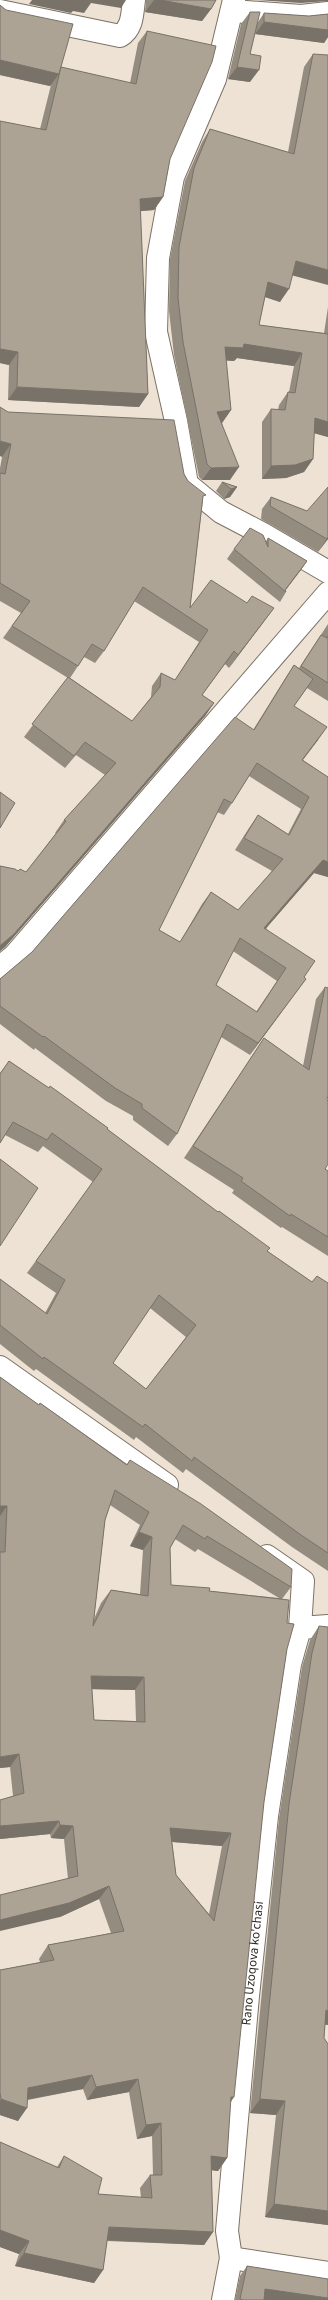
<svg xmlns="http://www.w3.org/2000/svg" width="328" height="2300" font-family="'Source Sans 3',sans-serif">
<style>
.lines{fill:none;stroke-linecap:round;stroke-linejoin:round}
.minor-casing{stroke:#7c7265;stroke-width:24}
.minor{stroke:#fff;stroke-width:22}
.wall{fill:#958c80;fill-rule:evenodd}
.shaded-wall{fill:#797268}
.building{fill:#ada395;stroke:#797268;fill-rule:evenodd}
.labels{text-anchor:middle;stroke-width:3;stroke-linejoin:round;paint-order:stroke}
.street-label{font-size:13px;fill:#2e2a24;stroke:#fff}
</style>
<rect width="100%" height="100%" fill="#ede2d4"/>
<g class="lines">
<g class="minor-casing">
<g id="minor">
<path d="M234,0l-19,79 -42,98 -15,81 -2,74 20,89 11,63 34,28 42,22 65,38"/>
<path d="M0,11l120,25c13,-8 12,-22 14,-36"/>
<path d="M233,11l68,5 27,-3"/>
<path d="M0,967l14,-11 314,-363"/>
<path d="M0,1367l167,118"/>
<path d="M300,1628l28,-2"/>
<path d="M231,2258l97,15"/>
<path id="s1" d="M223,2300l8,-42 -4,-27 21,-235 19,-180 23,-152 10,-36 3,-47 -36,-25"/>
</g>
</g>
<use href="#minor" class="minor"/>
</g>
<g class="wall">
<path d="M146,0h70l-5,9 -9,12 -57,-9z"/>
<path d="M0,5l61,62 69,16 8,-40 9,-12 23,128 -7,38 -9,13 -14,1 8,183 -9,13 -131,-7 1,-35 -9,-2v-242l40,8 11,-44 -1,1 -50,-11z"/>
<path d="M250,12l8,10 6,-9 45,3 19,-2v23l-4,6 -69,-9 -5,20v28l-22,-3 13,-55z"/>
<path d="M313,54l-21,221 -12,27 -15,-5 -6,28 65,8 4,-26v130l-14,-4 -1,26 -9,13 -18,6 -24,1v-57l9,-13 7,1 1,-5 9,-13h1l5,-26 -57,-8 -3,3 -8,-1 5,50 -9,13 8,57h-28l-3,-3 -25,-122 -5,-44 1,-52 15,-78 17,-39 8,-13 78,23 16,-85z"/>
<path d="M8,412l176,62 4,7 15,18 -13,109 57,-5 27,5 -45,60 -4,-4 -23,31 12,8 -9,13 -200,231 -5,4v-85l18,5 8,1 30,-39h-1l9,-13 41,-45 -29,-20 -11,13 -41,-31 44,-59 -65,-40 18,-25 -21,-12v-133l2,-11zM134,601l65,41 -24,38 -14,-7 -9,13 -1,11 -19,24 -62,-43 14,-21 11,6 9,-12z"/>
<path d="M222,482l15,5 -7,10 -6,2 -8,-8z"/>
<path d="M271,497l36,14 21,28 -10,13 -57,-33 1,-10z"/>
<path d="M268,538l39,23 -22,29 1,2 -6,10 -53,-43 7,-10 32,-8z"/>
<path d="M328,624v77l-21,-13 -13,18 24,34 -15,20 25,17v100l-14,-4 -48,55 38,49 2,2 -56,76 -29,-18 -44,97 -9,12 -35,-26v-4l-27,-15 -71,-53 -1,2 -34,-26v-45l32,-27 221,-222 33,-53 8,-12 5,3zM249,776l52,33 -13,25 -30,-19 -9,13 -14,22 37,21 -34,39 -27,-18 -9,12 -22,38 -21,-12 58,-118 7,3 8,-12zM233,951l44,30 -21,31 -40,-27z"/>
<path d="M325,987l2,113 -2,69 3,2v85l-46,-29 -1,1 -49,-35 2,-3 -50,-32 80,-120 39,28 13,-67z"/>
<path d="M9,1061l98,68 160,122 45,31 16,1v288l-36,-24 -106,-78 -3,4 -47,-36 -2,3 -98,-71 -2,2 -34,-27v-65l45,34 11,-20 -29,-20 66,-91 -50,-36 -5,6 -33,-17 -5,8v-70zM150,1308l36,29 -40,52 -33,-26z"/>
<path d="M0,1377l39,28 1,-2 87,61 3,-4 161,127 -9,12 5,24v26l-23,153 -34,302 -3,54 -9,13 -7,-1 2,62 -9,13 -97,-4 -4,29 -9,13 -79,-17 4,-12 -19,-7v-105l57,25 7,-11 34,38 43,4 -1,-10 10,-13h3l-1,-39 -15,3 -8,-47 -42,8 -4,-11 -55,11 -10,21 -18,-6v-145l40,-8 -1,-3 9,-14 63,-12 -12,-34 -39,18 8,-38 -4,-40 -13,-1 -1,-4 -50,5v-39l13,-4 -3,-29 -10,1zM110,1505l30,20 -10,21 13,4 -3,44 -29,-4 -10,13 -7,16 11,-99zM175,1539l20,13 3,-3 81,49 -70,-7 -38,-6 -1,-37zM92,1689l43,1 1,31 -42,-1zM172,1842l50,4 -13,68 -33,-39z"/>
<path d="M319,1626l6,399 -1,13 4,187 -63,-8 11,-102 -26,-2 29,-295 23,-151 8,-27z"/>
<path d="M247,2266l81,34h-93l5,-24z"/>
</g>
<g class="shaded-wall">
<path d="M32,0h94l-5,8 -30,-5 -7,10 -11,-2 -2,2 -42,-9z"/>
<path d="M154,0h6l51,9 -9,12 -57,-9z"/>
<path d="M257,0h71v1l-27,2z"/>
<path d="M264,22l64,8v7l-4,6 -69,-9z"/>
<path d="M0,60l59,14 -9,12 -50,-11z"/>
<path d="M237,67l22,3 -9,12 -22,-3z"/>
<path d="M163,197l-9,13 -23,2 9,-13z"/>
<path d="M296,261l32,9v15l-41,-11z"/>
<path d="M268,282l21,7 -9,13 -21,-7z"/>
<path d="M244,344l58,9 -8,13 -57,-8 -3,3 -18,-1 9,-13z"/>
<path d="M0,349l18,3 -9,13 -9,-2z"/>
<path d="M17,387l131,7 -9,13 -131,-7z"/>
<path d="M231,410l-9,13 -14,1 9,-12z"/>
<path d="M315,418l13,4v15l-22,-6z"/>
<path d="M0,441l11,3 -9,13 -2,-1z"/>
<path d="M313,459l-9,13 -18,6 -24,1 9,-13z"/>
<path d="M239,467l-9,13h-28l9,-12z"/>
<path d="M237,487l-7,10 -6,2 7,-10z"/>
<path d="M328,537v2l-10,13z"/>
<path d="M307,561l-6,9 -16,21h-1z"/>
<path d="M274,608l-45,60 9,-13z"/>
<path d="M214,703l-9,13 -200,231 -5,4v-5z"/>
<path d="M327,727l-9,13 -25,32 9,-12z"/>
<path d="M323,860l5,2v15l-14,-4 -58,67 8,-12z"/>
<path d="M306,979l-9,12 -47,64 8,-12z"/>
<path d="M0,1506h7l-7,10z"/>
<path d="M139,1532l13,5 -9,13 -13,-4z"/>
<path d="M91,1676l53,1 -9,13 -53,-1z"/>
<path d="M19,1754l-9,13 -10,1v-11z"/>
<path d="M59,1821l-9,13 -50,5v-13z"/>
<path d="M60,1825l13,1 -9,13 -13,-1z"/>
<path d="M170,1828l61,5 -9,13 -61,-5z"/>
<path d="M109,1886l-10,13 -39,18 -60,14v-11z"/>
<path d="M326,2010l2,1v14l-11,-1z"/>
<path d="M92,2075l-9,14 -64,12 9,-13z"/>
<path d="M138,2079l-9,13 -42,8 9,-13z"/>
<path d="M231,2097h3l-9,14z"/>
<path d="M1,2099l26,9 -9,13 -18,-6v-14z"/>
<path d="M260,2099l25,2 -9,14 -26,-2z"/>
<path d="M161,2123l-9,13 -15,3 9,-14z"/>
<path d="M211,2156l16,2 -9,13 -16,-2z"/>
<path d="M274,2204l54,7v14l-63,-8z"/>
<path d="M109,2227l104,5 -9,13 -104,-5z"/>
<path d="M0,2230l29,11 -10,13 -19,-7z"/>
<path d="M24,2253l79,17 -9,13 -79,-17z"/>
<path d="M265,2289l63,9v2h-62l-8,-1z"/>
</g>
<g class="building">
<path d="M160,0h56l-5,9z"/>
<path d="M0,5l6,5 67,14 -14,50 -59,-14z"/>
<path d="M250,12h10l-10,42 11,2 -2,14 -22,-3z"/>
<path d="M264,13l45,3 19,-2v16l-64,-8z"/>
<path d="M147,31l69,15 -4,16 -42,97 -7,38 -23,2 8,195 -131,-7 1,-35 -18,-3v-228l46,9 15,-63 75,17z"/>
<path d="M313,54l15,1v215l-32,-9 -7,28 -21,-7 -9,43 69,9v88l-13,-4 -2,41 -18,6 -24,1v-57l14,1 3,-18 7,1 7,-40 -58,-9 -1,4 -18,-1 6,63 -14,2 22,55 -28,1 -4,-4 -24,-122 -5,-44 1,-51 15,-79 16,-39 84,25z"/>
<path d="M0,407l8,5 166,8 10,54 4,7 18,14 -3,1 -13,112 21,-28 36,23 5,-7 22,12 -36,47 -4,-4 -32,44 12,8 -200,231 -13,11 -1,2v-81l15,3 3,2 2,-2 6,3 40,-51 -2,-1 52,-57 -31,-21 -11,14 -42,-32 36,-47 64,44 28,-34 1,-14 14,7 33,-50 -65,-43 -39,64 -12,-7 -14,22 -66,-40 18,-25 -30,-18v-110l5,1 6,-30 -11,-3z"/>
<path d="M222,482l15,5 -6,2z"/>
<path d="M328,487v50l-1,2 -57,-33 1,-9 36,14z"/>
<path d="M250,528l13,7 5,12v-9l39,23 -22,29 1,2 -52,-43z"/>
<path d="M321,635l6,3 1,-2v47l-27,-17z"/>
<path d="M294,665l19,14 -19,27 33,21 -25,33 26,17v85l-5,-2 -59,68 51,33 -11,16 2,2 -48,64 -31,-19 -50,110 -35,-26v-4l-27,-16 -71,-52 -1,1 -43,-31v-27l32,-27 203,-235 19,13zM257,763l52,34 -20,38 -31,-20 -14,23 39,21 -45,51 -27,-18 -31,50 -21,-12 65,-131 8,4zM240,938l46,30 -29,44 -41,-27z"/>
<path d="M0,792l15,11 -15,25z"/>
<path d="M325,987l3,1v107l-1,5 1,1v63l-3,5 3,2v66l-37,-23 -1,2 -49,-35 2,-3 -50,-32 71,-108 45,32z"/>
<path d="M9,1061l40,27 1,-2 58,42 -1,1 111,83 1,-1 51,37 -3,3 45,31 5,-6 11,7v270l-27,-18 -107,-78 -2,4 -47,-37 -2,3 -99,-70 -1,2 -43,-34v-46l47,35 18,-34 -29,-19 66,-92 -50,-36 -5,7 -34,-18 -13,21v-69zM159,1295l37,30 -50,64 -33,-26z"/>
<path d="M0,1159l38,29 -38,58z"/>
<path d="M0,1377l39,28 1,-2 87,62 3,-5 71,44 91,65 -1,18 -84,-51 -2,3 -22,-14 -13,23 1,37 39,3 -1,3 80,9 -2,23 7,1 -7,25 -23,153 -30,295h-3l-4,61 -16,-2 2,76 -104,-5 -6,43 -79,-17 5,-12 -29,-11v-88l59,26 5,-12 38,22 -4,16 54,4 -2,-23h12l-1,-52 -15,2 -8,-46 -42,8 -4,-12 -64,13 -1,20 -26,-9 -1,-6v-123l54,-10 -6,-15 76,-14 -15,-45 -40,17 -69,17v-25l78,-19 -5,-50 -13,-1 -1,-4 -59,5v-26l24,-7 -5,-39 -19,3v-205h5l2,-46h-7zM115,1490l34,22 -10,20 13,5 -4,59 -37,-6 -18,36 12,-106zM91,1676l53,1 1,45 -51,-2zM170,1828l61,5 -17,88 -38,-46z"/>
<path d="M319,1626l9,1v384l-2,-1 -2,28 4,6v167l-54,-7 11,-103 -25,-2 29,-295 23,-151z"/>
<path d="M247,2266l81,13v19l-63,-9 -1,11h-21l-3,-1z"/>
</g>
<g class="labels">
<g class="street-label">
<text dy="5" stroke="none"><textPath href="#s1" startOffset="339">Rano Uzoqova ko'chasi</textPath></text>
</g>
</g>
</svg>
